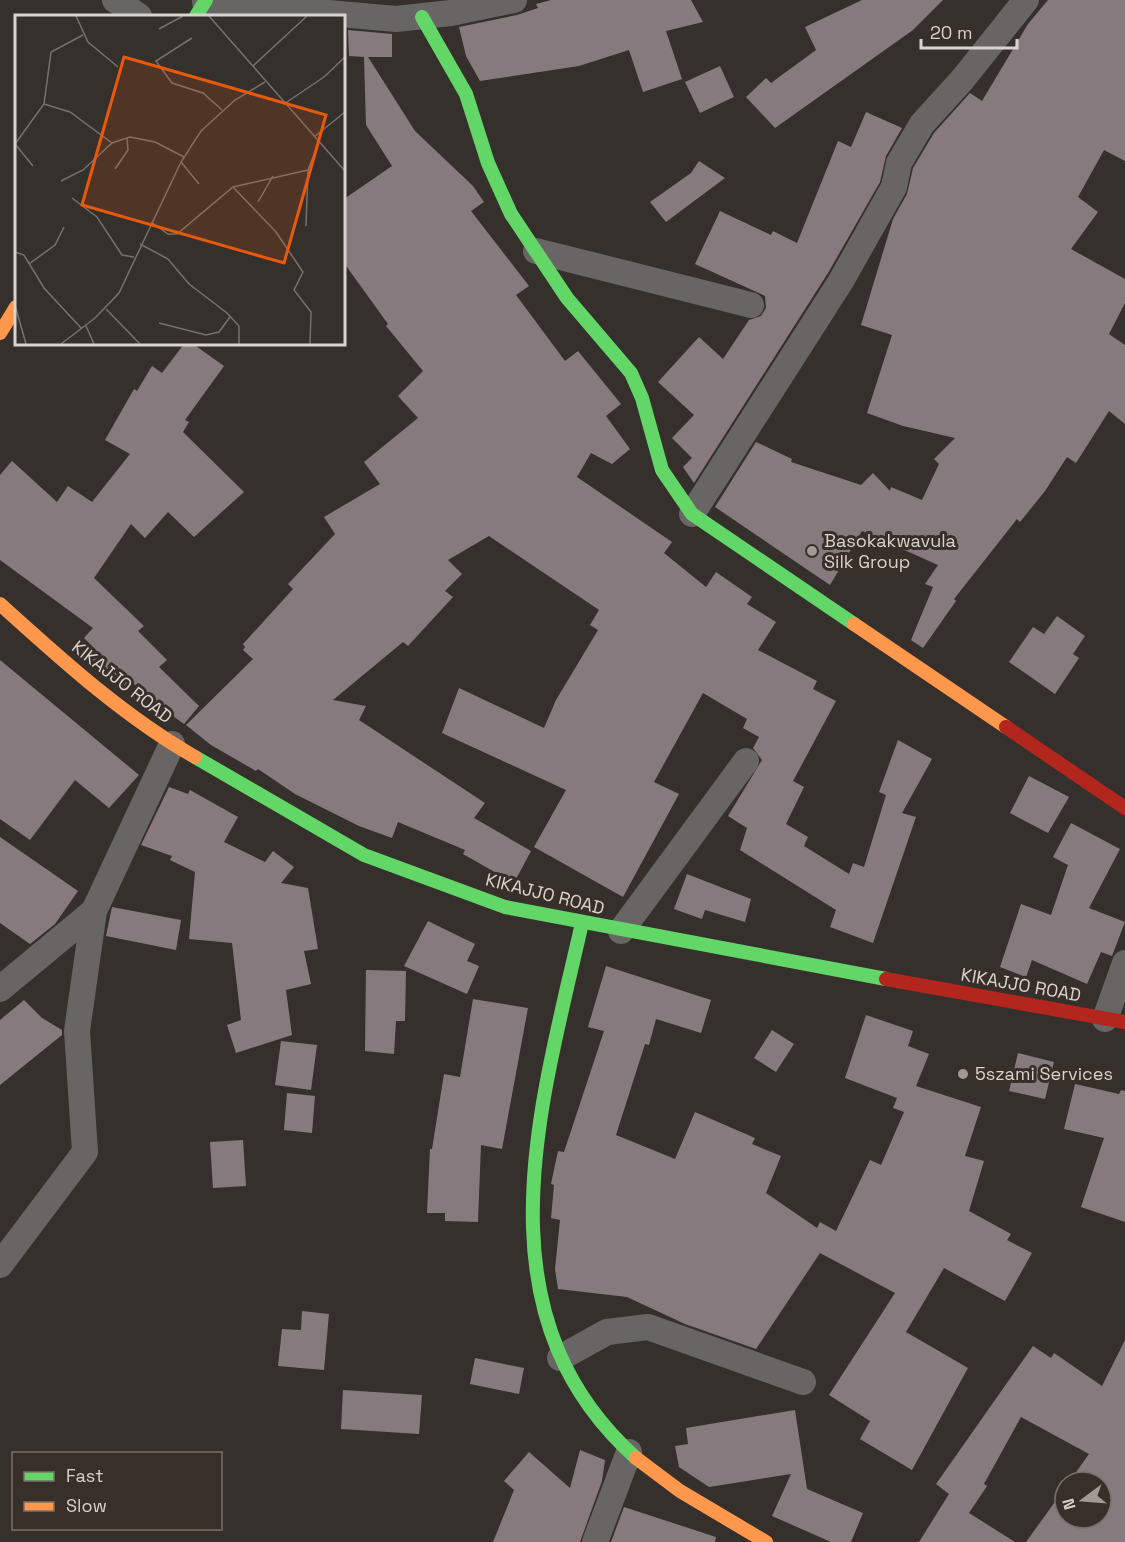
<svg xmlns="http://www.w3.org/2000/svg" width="1125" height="1542" font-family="'Space Grotesk',sans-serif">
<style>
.building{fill:#877a7e}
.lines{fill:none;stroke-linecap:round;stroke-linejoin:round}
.street{stroke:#686664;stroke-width:26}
.fast{stroke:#63d668;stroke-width:14}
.slow{stroke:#ff974d;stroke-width:14}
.jam{stroke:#b3261e;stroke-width:14}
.poi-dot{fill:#a09a96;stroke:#392f29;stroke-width:2}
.labels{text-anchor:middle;stroke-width:6;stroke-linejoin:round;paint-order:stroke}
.poi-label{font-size:18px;fill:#d9d3cf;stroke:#392f29;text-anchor:start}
.street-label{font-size:18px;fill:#d9d3cf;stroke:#392f29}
.inset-road{fill:none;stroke:#77716d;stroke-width:1.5}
.view{fill:#e8590c;fill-opacity:0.15;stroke:#e8590c;stroke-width:3}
.inset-edge{fill:none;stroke:#d9d3cf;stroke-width:3}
</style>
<rect width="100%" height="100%" fill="#36302c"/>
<g class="building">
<path d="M551,0h140l12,22 -37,9 16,48 -39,13 -14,-42 -50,16 -99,15 -14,-25 -7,-29 58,-12 21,-7 -2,-4z"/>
<path d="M862,0h81l-30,30 -138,98 -29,-31 20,-19 5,5 45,-33 -11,-23z"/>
<path d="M1048,0h77v161l-21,-11 -26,47 20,15 -27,37 54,30v24l-16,31 16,11v79l-16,-13 -33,52 -9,-6 -22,34 -25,31 -3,-3 -63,80 2,2 -33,47 -12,-8 22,-53 -8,-3 13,-19 -76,-34 -32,54 -115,-78 41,-65 36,17 -1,3 70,23 12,-12 17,18 1,-4 31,13 17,-36 -5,-5 21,-21 -52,-12 -36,-13 25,-78 -31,-10 32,-106 14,-25 6,-26 21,-35 36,-40 12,8 46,-77z"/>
<path d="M348,30l44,4v23h-24l47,74 58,55 11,16 -13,9 58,75 -13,9 49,66 13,-10 43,53 -15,12 24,33 -18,15 -21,-11 -14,24 95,65 -8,11 42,34 10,-15 36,25 -5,7 29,18 -18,28 59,31 -4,8 23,12 -43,80 11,6 -18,37 22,13 -4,9 45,28 4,-11 11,4 22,-72 -7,-3 19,-52 34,19 -30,54 14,4 -43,126 -43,-16 6,-17 -96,-60 7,-22 -19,-12 34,-56 -9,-12 6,-11 -16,-9 4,-9 -44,-26 -49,89 25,12 -56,103 -89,-50 32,-57 -124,-57 17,-45 85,40 12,-28 42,-70 -8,-5 9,-15 -110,-74 -41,24 14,14 -17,17 8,6 -45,49 -5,-4 -70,58 33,6 -7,14 126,83 -11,15 57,33 -17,32 -51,-29 2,-4 -67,-28 -6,16 -33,-12 -64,-32 -37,-25 -2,2 -45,-26 -25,-20 67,-66 -10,-9 2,-3 -2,-3 50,-55 -5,-5 47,-50 -11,-17 56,-33 -16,-22 54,-44 -20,-22 25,-25 -37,-45 2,-2 -44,-61v-64l48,-33 -26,-41 -2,-68 -15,-1z"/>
<path d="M720,66l14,31 -34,16 -15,-31z"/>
<path d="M866,112l36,16 -16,28 -6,26 -52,91 -134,210 -11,-16 9,-9 -20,-20 22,-23 -36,-33 41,-45 24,22 26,-39 12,-4 5,-8 -1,-12 -4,-2 -66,-30 25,-53 51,24 2,-4 24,12 41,-102 13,6z"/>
<path d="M699,161l26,17 -59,44 -16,-20 41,-29z"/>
<path d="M184,344h9l31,22 -39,54 4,2 -6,10 61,60 -50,45 -26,-25 -23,26 -14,-14 -37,54 50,48 -6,5 29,29 -8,7 40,39 -15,18 -11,-8 -2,2 -37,-34 -4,6 -37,-28 -4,-3 7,-9 -12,-12 9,-10 -93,-68v-85l12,-14 45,41 11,-16 24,16 38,-48 -25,-14 29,-51 3,2 15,-25 10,7z"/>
<path d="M1057,616l28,20 -12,18 6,4 -24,36 -46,-32 24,-35 11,7z"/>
<path d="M0,660l139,115 -30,33 -34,-28 -45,60 -30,-21z"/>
<path d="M1029,776l40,21 -21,36 -38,-20z"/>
<path d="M169,787l19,7 2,-4 48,27 -14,25 41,20 8,-11 21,16 -13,16 27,5 10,61 -14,2 7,33 -25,6 6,45 -56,18 -9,-28 14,-5 -9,-77 -43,-4 6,-67 -25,-12 2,-4 -31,-11z"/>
<path d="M1071,823l49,26 -31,59 36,14 -13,34 -11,-4 -14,32 -55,-24 -6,17 -26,-10 21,-63 30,11 17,-50 -15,-8z"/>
<path d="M0,837l78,54 -23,33 -25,20 -30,-21z"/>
<path d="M687,874l64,25 -6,23 -40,-12 -3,9 -28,-10z"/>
<path d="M112,907l69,13 -5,30 -70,-14z"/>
<path d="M428,921l47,23 -8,17 12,5 -12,28 -63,-28z"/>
<path d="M606,966l105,34 -10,33 -45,-14 -7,26 -4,-1 -29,91 59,24 20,-47 60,26 -3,6 29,12 -15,37 51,35 3,-6 16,9 34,-71 11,5 23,-53 -11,-4 4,-10 -52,-20 21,-63 47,16 -5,15 21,8 -13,32 65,21 -16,49 19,5 -15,50 42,23 -4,6 25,13 -27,48 -61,-33 -38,64 62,36 -56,102 -52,-31 10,-18 -41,-26 66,-102 -75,-40 -64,96 -71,-25 -58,-27 -69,-8 -3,-20 5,-49 -9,-2 3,-33 -3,-1 7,-33 6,1 40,-121 -16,-4z"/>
<path d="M366,970l40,1 -1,50h-9l-2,33 -29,-3z"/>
<path d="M473,999l55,9 -26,141 -21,-4 -3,77 -33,-1v-8h-18l3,-64h2l12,-75 16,3z"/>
<path d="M24,1000l18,18 20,12v5l-62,50v-65z"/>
<path d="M772,1030l22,14 -18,28 -22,-14z"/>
<path d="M281,1041l36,4 -6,45 -36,-5z"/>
<path d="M1018,1053l36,9 -9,37 -36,-8z"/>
<path d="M1075,1084l44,10 2,-4 4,1v131l-44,-15 23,-69 -40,-9z"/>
<path d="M287,1093l28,3 -3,37 -28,-3z"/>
<path d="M243,1140l3,46 -33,2 -3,-46z"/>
<path d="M302,1311l27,3 -5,56 -46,-4 4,-37 19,1z"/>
<path d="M1125,1340v202h-99l39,-54v30h36v-36h-32l20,-28 -68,-37 -37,67 3,2 -18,27 46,29h-96l30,-48 -13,-10 97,-138 18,12 3,-5 48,33z"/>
<path d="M475,1358l49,10 -5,26 -49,-10z"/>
<path d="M343,1390l79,5 -3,39 -78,-5z"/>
<path d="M795,1410l12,79 56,24 -12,29h-20l-59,-26 19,-42 -82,13 -30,-20 -4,-21 13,-2 -2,-16z"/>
<path d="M580,1450l25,10 -3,21 -22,61h-87l21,-52 -10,-9 25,-29 41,36z"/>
<path d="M624,1507l92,30 -1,5h-104z"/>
</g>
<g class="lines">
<g class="street">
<path d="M115,0l24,16"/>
<path d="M205,2l191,17 55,-6 63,-13"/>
<path d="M536,251l215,54"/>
<path d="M692,514l149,-233 53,-94 5,-24 23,-39 40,-44 64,-80"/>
<path d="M621,931l125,-170"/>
<path d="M0,989l94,-78"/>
<path d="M1105,1019l20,-56"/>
<path d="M0,1265l85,-113 -8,-121 17,-120 78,-167"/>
<path d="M560,1358l47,-26 41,-5 155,55"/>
<path d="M595,1542l34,-90"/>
</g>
<g class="fast">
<path d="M196,16l10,-16"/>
<path d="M422,17l44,77 22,69 23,51 56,84 64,75 11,25 20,72 30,44 162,110"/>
<path d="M195,757l169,98 141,52 381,72"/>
<path d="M582,923c-41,182 -108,390 54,535"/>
</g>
<g class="slow">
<path d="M0,333l16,-26"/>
<path d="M0,604c61,55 123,112 195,153"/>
<path d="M854,624l152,103"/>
<path d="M636,1458l44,33 86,51"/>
</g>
<g class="jam">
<path d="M1006,727l119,81"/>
<path d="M886,979l239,43"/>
</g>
</g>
<g class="poi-dot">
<circle cx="812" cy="551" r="6"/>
<circle cx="963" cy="1074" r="6"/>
</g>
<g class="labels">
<g class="poi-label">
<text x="824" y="547">Basokakwavula<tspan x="824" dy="21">Silk Group</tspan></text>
<text x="975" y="1080">5szami Services</text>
</g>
<g class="street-label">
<text transform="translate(122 682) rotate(38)" y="6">KIKAJJO ROAD</text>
<text transform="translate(545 894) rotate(14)" y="6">KIKAJJO ROAD</text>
<text transform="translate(1021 985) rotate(10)" y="6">KIKAJJO ROAD</text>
</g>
</g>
<g transform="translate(15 15)">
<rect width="330" height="330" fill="#36302c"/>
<path class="inset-road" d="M61,1l12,26 30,25M194,1l136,155M144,14l24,-13M177,23l-36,23 16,22 31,10 19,17M238,51l54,-50M29,89l26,8 42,31M269,89l40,-27 21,-20M299,122l31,-25M166,147l18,22M18,151l-18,-22 29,-40 7,-52 32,-17M100,154l13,-19 -1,-12M46,166l22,-11 29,-27 18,-6 25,5 29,15M218,172l43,45 27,40 -9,18 17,22 -1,32M57,183l25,19 25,38 12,2M243,187l15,-26M136,207l17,12h9l56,-47 75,-17M291,211l2,-56 11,-28M125,229l28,15 21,25 38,29 12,13v18M0,237l9,3 20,33 38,41M14,249l26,-19 9,-18M0,290l11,39M91,294l34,35M144,308l47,12 13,-3 11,-15M71,311l8,18M46,329l34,-26 24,-25 62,-131 20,-31 34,-31 30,-18"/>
<path class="view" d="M109,42l202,58 -42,148 -202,-58z"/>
<rect width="330" height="330" class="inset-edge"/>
</g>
<rect x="12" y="1452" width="210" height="78" fill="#392f29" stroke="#79716b" stroke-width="1.5"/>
<rect x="24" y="1472" width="30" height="9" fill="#63d668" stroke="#79716b" stroke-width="1.5"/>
<text x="66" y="1482" font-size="18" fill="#d9d3cf">Fast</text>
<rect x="24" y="1502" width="30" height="9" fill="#ff974d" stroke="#79716b" stroke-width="1.5"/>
<text x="66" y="1512" font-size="18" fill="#d9d3cf">Slow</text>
<g transform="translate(1083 1500) rotate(254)"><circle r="28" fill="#392f29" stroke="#79716b" stroke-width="1.5"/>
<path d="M0-4.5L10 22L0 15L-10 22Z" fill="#a09a96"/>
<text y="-9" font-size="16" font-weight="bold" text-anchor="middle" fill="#d9d3cf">N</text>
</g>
<path d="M921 39v9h96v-9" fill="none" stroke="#d9d3cf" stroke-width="3"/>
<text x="930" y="39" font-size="18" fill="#d9d3cf" stroke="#392f29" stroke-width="4.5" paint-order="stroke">20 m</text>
</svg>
